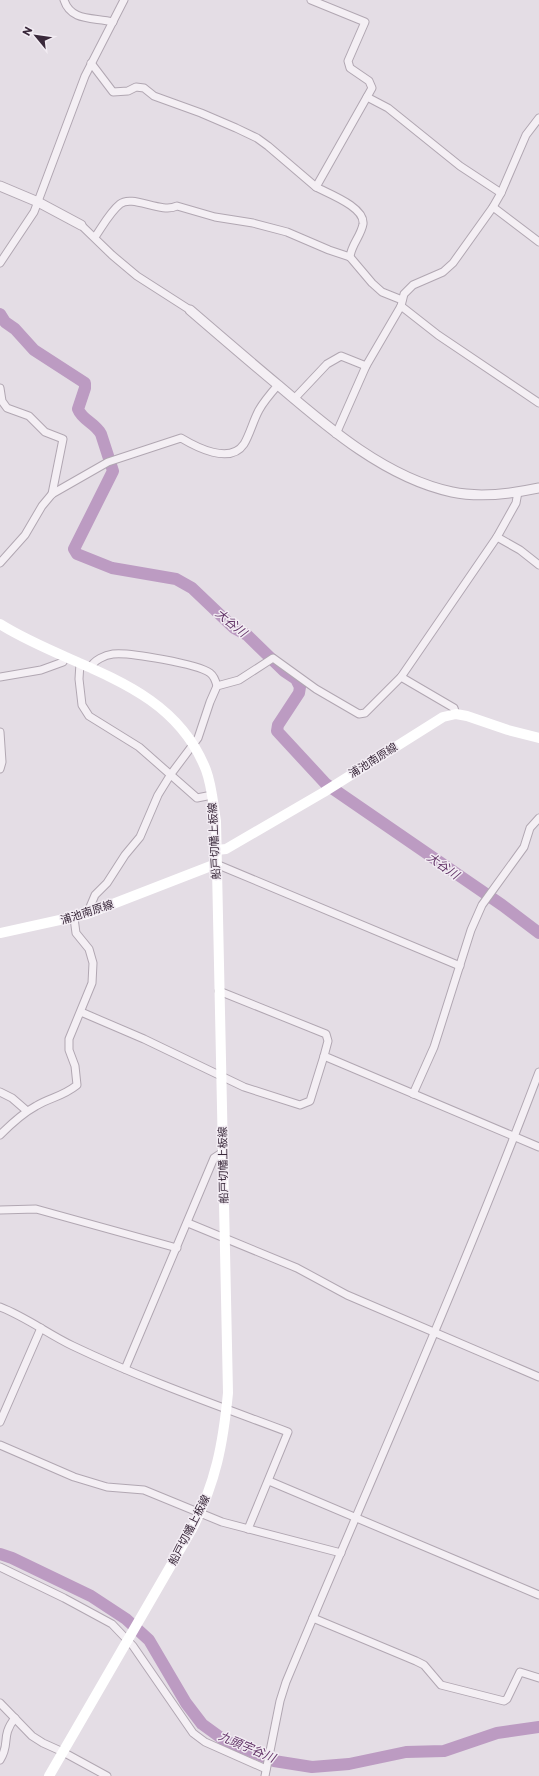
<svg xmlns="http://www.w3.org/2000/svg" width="539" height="1776" font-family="Commissioner,'Noto Sans JP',sans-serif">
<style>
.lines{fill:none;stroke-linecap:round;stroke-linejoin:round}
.river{stroke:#bc9bc2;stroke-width:12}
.minor-casing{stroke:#b1a7b2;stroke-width:9}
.tertiary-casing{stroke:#b1a7b2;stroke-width:11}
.minor{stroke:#f4eff4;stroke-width:7}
.tertiary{stroke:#f4eff4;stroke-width:9}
.secondary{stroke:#fff;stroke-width:10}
.labels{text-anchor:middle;stroke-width:3;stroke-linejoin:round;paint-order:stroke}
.street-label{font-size:11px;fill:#39283a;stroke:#f2ecf3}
.water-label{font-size:12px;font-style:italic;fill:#643669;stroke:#f2ecf3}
</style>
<rect width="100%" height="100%" fill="#e4dde5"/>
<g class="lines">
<g class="river">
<path d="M0,314l5,8 10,7 19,21 51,33v5l-7,21c4,11 17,14 23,25l12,37 -39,78 3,5 35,14 64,11 16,9 42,40 13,7 37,36 12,8 4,8 -1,6 -21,32 -1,6 49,53 176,121 37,28"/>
<path d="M0,1554l12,4 79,38 35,23 23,21 37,63 16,21 22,16 50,21 38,6 37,-3 57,-12 38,-1 53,-18 42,-6"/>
</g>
<g class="minor-casing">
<g id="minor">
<path d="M64,0c7,22 30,17 49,22"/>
<path d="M311,0l54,22 -17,39 2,7 19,13 3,7 -56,99c13,7 49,20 47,37 -2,12 -12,21 -13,33"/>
<path d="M91,63l22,29 15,-1 8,-4 8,1 10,8 47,17 35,15 21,10 11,8 48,41"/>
<path d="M367,97l21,11 72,58 41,27"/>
<path d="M493,207l46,35"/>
<path d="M81,225l31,30 25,21 53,34"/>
<path d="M95,237c7,-10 15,-25 25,-33 12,-10 41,10 57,2l38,11 38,6 34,9 42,18 21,7 22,26 10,9 20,8"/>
<path d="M0,263l34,-51 51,-136 39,-76"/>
<path d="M401,306l37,29 101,68"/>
<path d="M0,388l2,13 5,7 22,8 16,16 18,7 -11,55"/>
<path d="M294,399l33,-35 14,-8 25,10"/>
<path d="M336,434l30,-68 35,-60 3,-12 9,-9 30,-13 10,-9 40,-56 8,-14 25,-58 13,-17"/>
<path d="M497,537l23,13 19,15"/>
<path d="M0,563l25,-28 17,-29 10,-12 56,-32 73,-24c15,9 49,27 63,6 6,-10 9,-23 15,-34 5,-9 12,-17 19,-25"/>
<path d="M80,663l-1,16 3,26 7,11 50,31 58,51 15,-3"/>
<path d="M90,668c4,-8 15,-13 23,-14 16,-2 85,10 97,19 4,3 6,9 7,13"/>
<path d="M0,677l41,-7 22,-8 3,-5"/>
<path d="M401,677l53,31 2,6"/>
<path d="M0,732l2,30 -2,7"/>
<path d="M216,864l244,102"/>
<path d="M87,914l8,-19 12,-12 18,-28 15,-18 18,-42 13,-21 27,-36 12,-36 7,-16 22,-6 34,-22 43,31 43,25 6,-1 36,-36 96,-140 19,-34 2,-11"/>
<path d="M219,991l107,43 2,7 -4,15 215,91"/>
<path d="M81,1012l63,27 100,48 56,18 10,-4 14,-45"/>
<path d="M0,1092l12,6 15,13"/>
<path d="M413,1094l21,-47 37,-117 11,-25 42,-58 6,-19 9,-10"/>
<path d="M0,1135c11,-11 23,-22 36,-29 15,-9 26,-9 41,-21l-2,-19 -6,-16v-11l23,-56 1,-20 -4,-14 -13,-16 -2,-15"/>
<path d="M0,1210l36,-1 141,39"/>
<path d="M188,1223l109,45 50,27 192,82"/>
<path d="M0,1307c26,10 48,27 73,39 69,33 143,59 215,86l-40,97"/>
<path d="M125,1369l89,-211 9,-6"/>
<path d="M0,1422l41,-94"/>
<path d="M0,1445l74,32 33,10 37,3 78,32 119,31"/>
<path d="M269,1481l270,114"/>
<path d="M0,1567l64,31 48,26 21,22 60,87 12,9 61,27"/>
<path d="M313,1618l103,43 8,4 17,20 63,16 3,-2 13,-27 19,6"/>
<path d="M0,1703l32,33 11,7 20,9 44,24"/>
<path d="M0,1760c11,-17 0,-23 15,-42"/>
<path d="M265,1776l15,-75 6,-19c85,-203 175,-404 253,-610"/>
</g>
</g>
<g class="tertiary-casing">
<g id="tertiary">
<path d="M0,186l38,16 43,23"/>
<path d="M190,310c29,25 58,50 88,75 49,42 108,93 174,107 28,6 59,2 87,-4"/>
</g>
</g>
<use href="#minor" class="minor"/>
<use href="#tertiary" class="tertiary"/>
<g class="secondary">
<path d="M0,624c73,46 171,56 206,146 6,16 7,34 10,51l12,572c-5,51 -12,89 -36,136l-143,247"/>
<path d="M217,850l9,-1 98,-57 119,-75 13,-3 11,2 41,14 31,8"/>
<path d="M0,933l87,-19 129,-50"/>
</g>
</g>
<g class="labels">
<g class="street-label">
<text transform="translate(373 760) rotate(-32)" y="4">浦池南原線</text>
<text transform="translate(214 841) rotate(-93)" y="4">船戸切幡上板線</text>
<text transform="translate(87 912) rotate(-18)" y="4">浦池南原線</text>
<text transform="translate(223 1165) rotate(-91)" y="4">船戸切幡上板線</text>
<text transform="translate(189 1530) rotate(-63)" y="4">船戸切幡上板線</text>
</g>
<g class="water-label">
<text transform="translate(231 623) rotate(39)" y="4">大谷川</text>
<text transform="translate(443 866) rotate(35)" y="4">大谷川</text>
<text transform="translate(247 1747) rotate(23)" y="4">九頭宇谷川</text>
</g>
</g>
<g transform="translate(36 36) rotate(299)" stroke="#f2ecf3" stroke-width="3" paint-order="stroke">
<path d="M0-3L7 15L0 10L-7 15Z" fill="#39283a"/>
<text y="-6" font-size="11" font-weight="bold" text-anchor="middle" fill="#39283a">N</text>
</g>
</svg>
